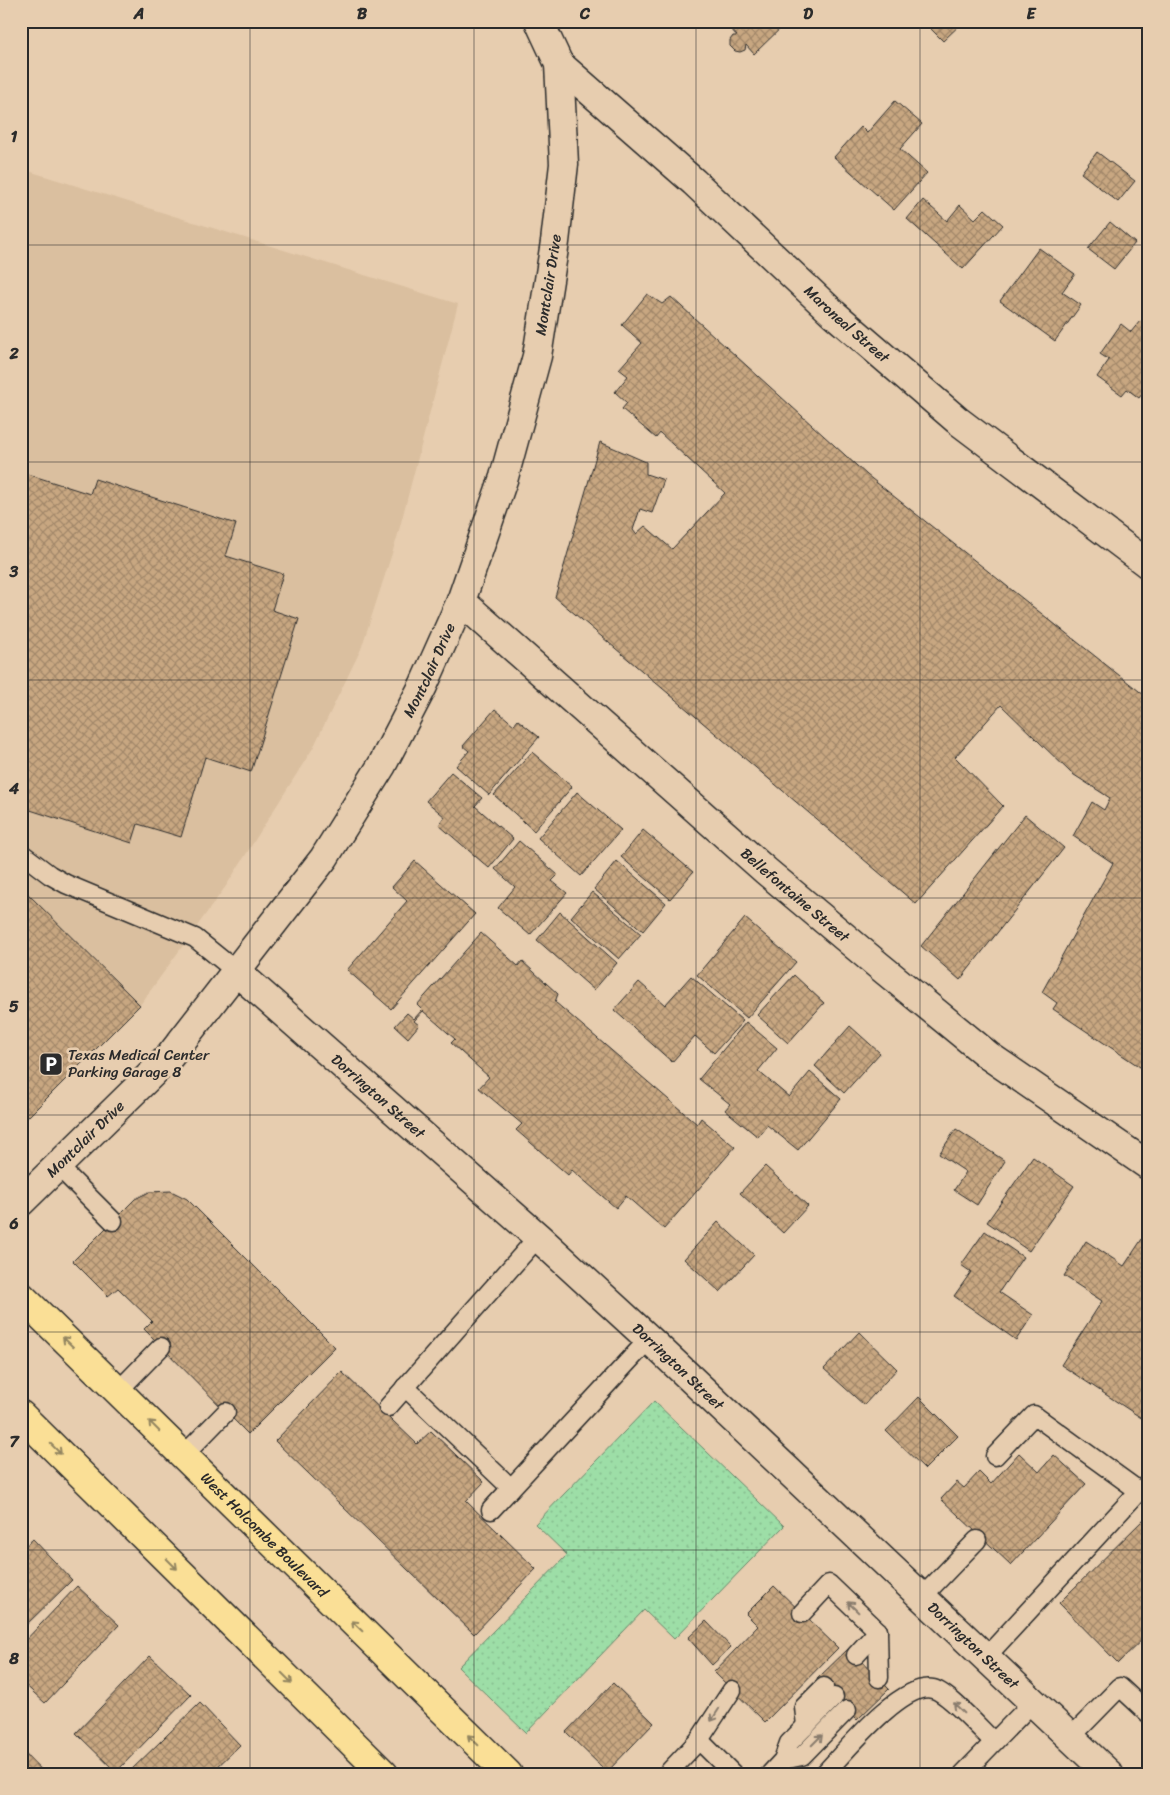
<svg xmlns="http://www.w3.org/2000/svg" width="1170" height="1795" font-family="Sriracha,sans-serif">
<style>
.built{fill:#dabf9f}
.grass{fill:url(#grass-dots);stroke:#648469}
.building{fill:url(#building-cross-hatch);stroke:#2b2b2b}
.lines{fill:none;stroke-linecap:round;stroke-linejoin:round}
.service-casing{stroke:#2b2b2b;stroke-width:21}
.minor-casing{stroke:#2b2b2b;stroke-width:31}
.primary-casing{stroke:#2b2b2b;stroke-width:31}
.service{stroke:#e7cdaf;stroke-width:18}
.minor{stroke:#e7cdaf;stroke-width:28}
.primary{stroke:#fadf96;stroke-width:28}
.oneway{stroke:#928560}
.oneway2{stroke:#897c6d}
.grid{fill:none;stroke:#2b2b2b;stroke-width:1;stroke-opacity:0.55}
.labels{text-anchor:middle;stroke-width:5;stroke-linejoin:round;paint-order:stroke}
.street-label{font-size:15px;fill:#2b2b2b;stroke:#e7cdaf}
.poi-label{font-size:15px;fill:#2b2b2b;stroke:#e7cdaf;text-anchor:start}
.neatline{fill:none;stroke:#2b2b2b;stroke-width:2}
.grid-label{font-size:16px;text-anchor:middle;font-weight:bold;fill:#2b2b2b}
</style>
<defs>
<pattern id="grass-dots" width="8" height="8" patternUnits="userSpaceOnUse" patternTransform="scale(1.25)"><rect width="8" height="8" fill="#9ddea7"/><path d="M2 2h.1M6 6h.1" fill="none" stroke="#87bf90" stroke-width="1.8" stroke-linecap="round"/></pattern>
<pattern id="building-cross-hatch" width="8" height="8" patternUnits="userSpaceOnUse" patternTransform="scale(1.25)"><rect width="8" height="8" fill="#c8a781"/><path d="M0 0l8 8M0 8l8-8" fill="none" stroke="#a3886a"/></pattern>
</defs>
<rect width="100%" height="100%" fill="#e7cdaf"/>
<filter id="ink" filterUnits="userSpaceOnUse"><feTurbulence type="fractalNoise" baseFrequency=".02" numOctaves="2"/><feDisplacementMap in="SourceGraphic" scale="10" xChannelSelector="R" yChannelSelector="G"/><feConvolveMatrix kernelMatrix="1 2 1 2 8 2 1 2 1" color-interpolation-filters="sRGB"/></filter>
<g filter="url(#ink)">
<path class="built" d="M22,169l436,135 -61,234 -36,111 -48,99 -87,138 -86,119 -119,-118z"/>
<path class="grass" d="M654,1401l130,125 -110,113 -30,-29 -118,123 -68,-66 109,-112 -32,-31z"/>
<g class="building">
<path d="M724,21h64l-34,33 -8,-9 -1,5 -5,2 -5,-1 -5,-5v-6l3,-4h4z"/>
<path d="M923,21h41l-21,20z"/>
<path d="M895,101l27,23 -22,25 27,24 -33,37 -60,-53 27,-30 6,6z"/>
<path d="M1097,152l38,29 -17,21 -37,-29z"/>
<path d="M923,200l24,21 13,-16 15,14 10,-10 18,16 -40,44 -56,-50z"/>
<path d="M1110,222l25,21 -21,26 -26,-20z"/>
<path d="M1039,248l36,26 -13,18 19,13 -26,36 -55,-40z"/>
<path d="M647,294l15,10 9,-7 196,178 282,224v374l-96,-64 4,-6 -15,-11 71,-129 -40,-27 19,-34 12,8 6,-12 -39,-25 -70,-68 -46,52 48,49 -87,98 -361,-307 45,-155 46,20v12l18,6 -12,33 -12,-4 -7,21 3,4 9,-8 27,23 53,-56 -65,-60 -4,5 -34,-29 5,-6 -12,-11 13,-16 -9,-7 23,-26 -20,-18z"/>
<path d="M1140,321l9,6v60l-1,-1 -9,12 -12,-9 -5,6 -25,-18 12,-17 -9,-6 21,-30 10,8z"/>
<path d="M21,472l69,22 5,-15 141,45 -10,32 57,18 -11,36 27,9 -48,153 -46,-15 -24,80 -43,-13 -6,19 -111,-36z"/>
<path d="M495,709l19,16 4,-5 21,17 -50,58 -33,-29 13,-15 -6,-5z"/>
<path d="M532,752l40,35 -38,44 -40,-36z"/>
<path d="M451,772l31,26 -7,8 38,33 -24,29 -50,-43 6,-8 -19,-16z"/>
<path d="M577,792l44,38 -40,46 -43,-38z"/>
<path d="M1025,815l39,33 -104,132 -39,-34z"/>
<path d="M643,830l50,42 -23,27 -49,-42z"/>
<path d="M519,841l39,34 -6,6 15,12 -37,42 -32,-27 17,-21 -20,-18z"/>
<path d="M415,861l60,53 -84,95 -44,-39 60,-69 -15,-14z"/>
<path d="M617,861l49,42 -23,28 -49,-42z"/>
<path d="M21,887l119,118 -119,119z"/>
<path d="M592,892l49,42 -22,25 -48,-42z"/>
<path d="M560,912l57,51 -23,27 -57,-50z"/>
<path d="M745,918l51,44 -49,56 -50,-43z"/>
<path d="M481,933l37,33 4,-5 36,33 -3,8 142,122 4,-6 34,29 -71,82 -38,-33 -10,12 -44,-38 -4,5 -52,-45 6,-6 -43,-36 10,-11 -38,-34 4,-4 -32,-28 -9,10 5,4 -11,13 -13,-12 12,-13 7,6 8,-9 -5,-5z"/>
<path d="M794,975l30,28 -36,40 -31,-28z"/>
<path d="M691,976l52,45 -29,32 -19,-17 -23,26 -58,-52 25,-28 26,23z"/>
<path d="M746,1022l31,26 -19,23 31,26 21,-25 31,27 -43,51 -31,-25 -9,12 -33,-27 5,-6 -31,-25z"/>
<path d="M850,1026l30,27 -36,40 -29,-27z"/>
<path d="M956,1129l49,32 -28,44 -23,-15 12,-18 -27,-18z"/>
<path d="M1033,1157l41,29 -45,65 -42,-29z"/>
<path d="M765,1166l43,40 -25,27 -43,-40z"/>
<path d="M171,1191l16,8 148,148 -87,87 -104,-105 8,-8 -34,-33 -10,8 -35,-35 62,-62 14,-7z"/>
<path d="M718,1222l36,33 -34,37 -36,-33z"/>
<path d="M985,1231l38,26 -24,35 34,23 -17,25 -62,-44 17,-24 -10,-7z"/>
<path d="M1142,1239l7,4v180l-88,-58 41,-64 -38,-25 22,-35 38,25z"/>
<path d="M859,1332l38,37 -33,36 -40,-36z"/>
<path d="M342,1372l75,72 14,-13 53,51 -18,19 70,68 -62,65 -199,-193z"/>
<path d="M919,1397l39,39 -33,33 -39,-38z"/>
<path d="M1019,1453l20,19 15,-17 32,29 -75,81 -70,-66 16,-17 7,6 15,-16 12,12z"/>
<path d="M1149,1514v119l-31,30 -59,-60z"/>
<path d="M33,1539l39,41 -51,50v-80z"/>
<path d="M77,1586l42,39 -74,78 -24,-22v-36z"/>
<path d="M774,1586l64,62 -73,74 -51,-50 44,-46 -12,-12z"/>
<path d="M706,1621l25,26 -19,18 -24,-27z"/>
<path d="M849,1648l40,41 -32,31 -40,-41z"/>
<path d="M150,1656l41,39 -75,77 -40,-39z"/>
<path d="M613,1683l41,40 -47,49 -41,-40z"/>
<path d="M200,1703l40,42 -30,29h-83z"/>
<path d="M21,1750l25,24h-25z"/>
</g>
<g class="lines">
<g class="service-casing">
<g id="service">
<path d="M21,853l29,22 16,9 129,54 42,34"/>
<path d="M58,1166l55,55"/>
<path d="M405,1387l106,101"/>
<path d="M118,1391l43,-44"/>
<path d="M388,1407l150,-170"/>
<path d="M184,1455l42,-43"/>
<path d="M491,1510l158,-171"/>
<path d="M922,1597l55,-57"/>
<path d="M802,1613l27,-29 49,47 1,47"/>
<path d="M856,1655l22,-24"/>
<path d="M986,1657l153,-166 -105,-76 -39,41"/>
<path d="M806,1726l-2,-19 20,-20"/>
<path d="M1071,1737l49,-50 29,27"/>
<path d="M699,1740l33,-50"/>
<path d="M783,1760l19,-4 45,-46"/>
<path d="M667,1774l32,-34 34,34"/>
<path d="M770,1774l13,-14 6,-17 45,-46"/>
<path d="M824,1774c21,-22 78,-93 109,-85 16,4 48,41 61,53"/>
<path d="M963,1774l70,-72"/>
</g>
</g>
<g class="minor-casing">
<g id="minor">
<path id="s1" d="M559,64l135,118 140,132 123,106 192,145"/>
<path id="s2" d="M461,601l305,270 112,94 111,91 160,110"/>
<path id="s3" d="M237,972l301,265 111,102 460,435"/>
<path id="s4" d="M21,1202l149,-146 154,-198 58,-93 41,-79 38,-85 43,-124 33,-121 18,-114 9,-78 -5,-100 -20,-43"/>
</g>
</g>
<g class="primary-casing">
<g id="primary">
<path id="s5" d="M21,1296l487,478"/>
<path d="M21,1415l363,359"/>
</g>
</g>
<use href="#service" class="service"/>
<use href="#minor" class="minor"/>
<use href="#primary" class="primary"/>
</g>
<defs><path id="oneway-shaft" d="M-6 0H5M1.5-3L5.5 0L1.5 3" fill="none" stroke-width="1.6" stroke-linecap="round" stroke-linejoin="round" transform="scale(1.25)"/></defs>
<g class="oneway">
<use href="#oneway-shaft" transform="translate(68 1342) rotate(-136)"/>
<use href="#oneway-shaft" transform="translate(154 1426) rotate(-135)"/>
<use href="#oneway-shaft" transform="translate(56 1449) rotate(45)"/>
<use href="#oneway-shaft" transform="translate(172 1564) rotate(45)"/>
<use href="#oneway-shaft" transform="translate(357 1626) rotate(-136)"/>
<use href="#oneway-shaft" transform="translate(287 1678) rotate(45)"/>
<use href="#oneway-shaft" transform="translate(473 1740) rotate(-136)"/>
</g>
<g class="oneway2">
<use href="#oneway-shaft" transform="translate(853 1607) rotate(-136)"/>
<use href="#oneway-shaft" transform="translate(959 1708) rotate(-136)"/>
<use href="#oneway-shaft" transform="translate(715 1715) rotate(123)"/>
<use href="#oneway-shaft" transform="translate(817 1740) rotate(-45)"/>
</g>
</g>
<path class="grid" d="M250,21v1753M474,21v1753M696,21v1753M920,21v1753M21,245h1128M21,462h1128M21,680h1128M21,898h1128M21,1115h1128M21,1332h1128M21,1550h1128"/>
<defs>
<g id="parking-square" transform="scale(1.25)"><rect x="-9" y="-9" width="18" height="18" rx="4" fill="#2b2b2b" stroke="#e7cdaf"/><path d="M-3.5-5.5H1a3.5 3.5 0 0 1 0 7H-1V5.5H-3.5ZM-1-3.4V-.6H.8a1.4 1.4 0 0 0 0-2.8Z" fill="#fff"/></g>
</defs>
<g fill-rule="evenodd">
<use href="#parking-square" x="51" y="1064"/>
</g>
<g class="labels">
<g class="street-label">
<text dy="5" stroke="none"><textPath href="#s4" startOffset="1080">Montclair Drive</textPath></text>
<text dy="5" stroke="none"><textPath href="#s1" startOffset="388">Maroneal Street</textPath></text>
<text dy="5" stroke="none"><textPath href="#s4" startOffset="675">Montclair Drive</textPath></text>
<text dy="5" stroke="none"><textPath href="#s2" startOffset="445">Bellefontaine Street</textPath></text>
<text dy="5" stroke="none"><textPath href="#s3" startOffset="188">Dorrington Street</textPath></text>
<text dy="5" stroke="none"><textPath href="#s4" startOffset="90">Montclair Drive</textPath></text>
<text dy="5" stroke="none"><textPath href="#s3" startOffset="592">Dorrington Street</textPath></text>
<text dy="5" stroke="none"><textPath href="#s5" startOffset="341">West Holcombe Boulevard</textPath></text>
<text dy="5" stroke="none"><textPath href="#s3" startOffset="998">Dorrington Street</textPath></text>
</g>
<g class="poi-label">
<text x="68" y="1060">Texas Medical Center<tspan x="68" dy="17">Parking Garage 8</tspan></text>
</g>
</g>
<rect width="1170" height="1795" fill="none" stroke="#e7cdaf" stroke-width="55"/>
<rect x="28" y="28" width="1114" height="1740" class="neatline"/>
<g class="grid-label">
<text x="139" y="19">A</text>
<text x="362" y="19">B</text>
<text x="585" y="19">C</text>
<text x="808" y="19">D</text>
<text x="1031" y="19">E</text>
<text x="14" y="142">1</text>
<text x="14" y="359">2</text>
<text x="14" y="577">3</text>
<text x="14" y="794">4</text>
<text x="14" y="1012">5</text>
<text x="14" y="1229">6</text>
<text x="14" y="1447">7</text>
<text x="14" y="1664">8</text>
</g>
</svg>
